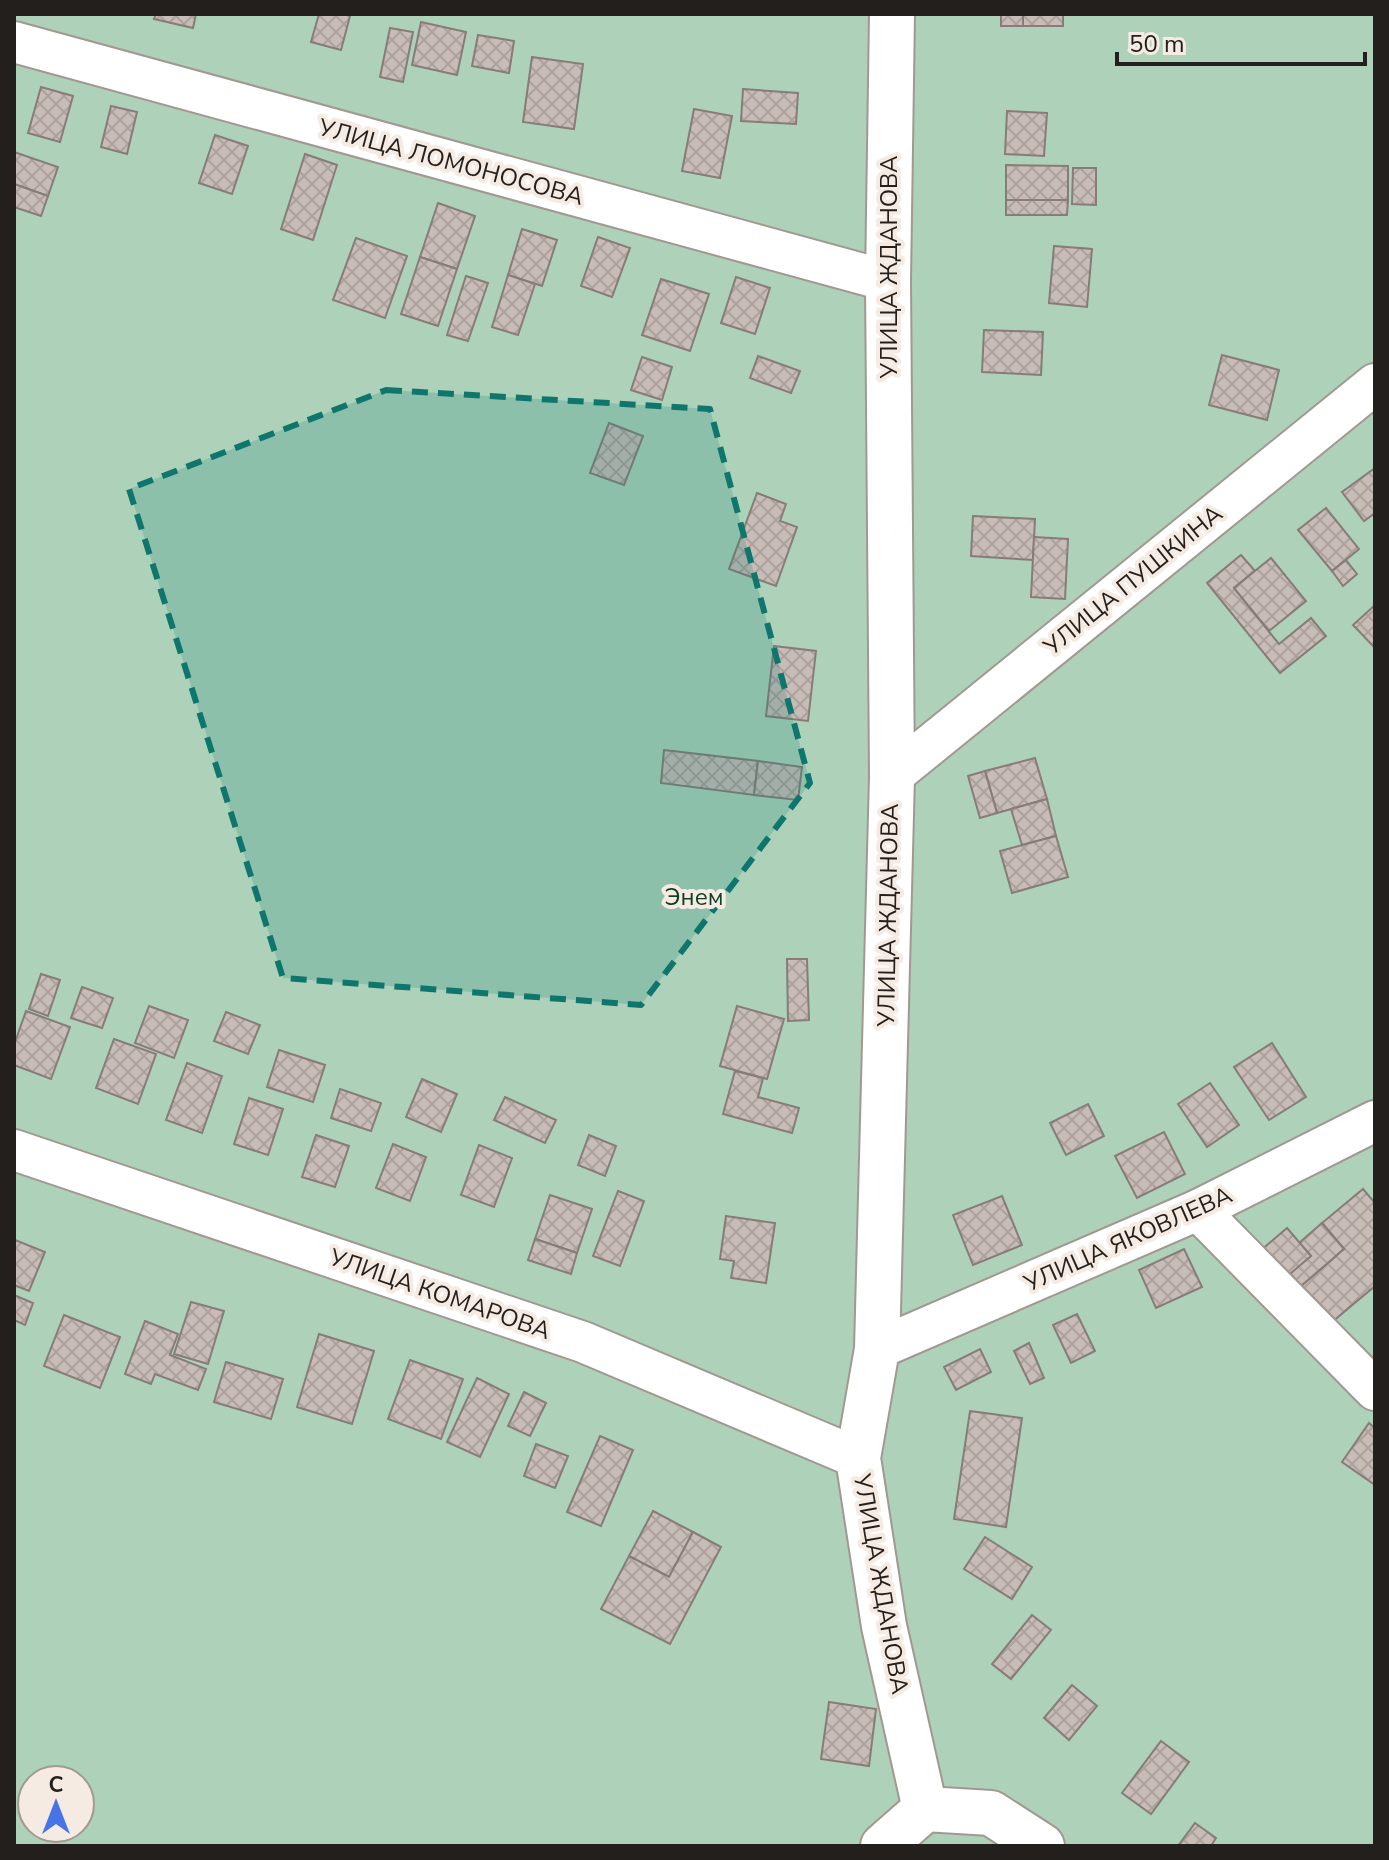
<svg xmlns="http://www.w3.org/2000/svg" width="1389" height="1860" font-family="'Nunito Sans',sans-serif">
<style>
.garden{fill:#add2b9;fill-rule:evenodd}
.building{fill:url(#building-cross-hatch);stroke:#877c77;stroke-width:2}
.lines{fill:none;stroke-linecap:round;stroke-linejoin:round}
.minor-casing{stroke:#a29891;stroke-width:44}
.tertiary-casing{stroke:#a29891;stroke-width:48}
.minor{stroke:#fff;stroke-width:40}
.tertiary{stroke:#fff;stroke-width:44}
.marked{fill:#0f766e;fill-opacity:0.2;stroke:#0f766e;stroke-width:6;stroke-dasharray:16 10;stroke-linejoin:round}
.labels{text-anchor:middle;stroke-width:8;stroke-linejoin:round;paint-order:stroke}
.street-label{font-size:24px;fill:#231f1c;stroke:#f6ebe3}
.park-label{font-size:24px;fill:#0f3f25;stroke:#f6ebe3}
</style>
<defs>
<pattern id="building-cross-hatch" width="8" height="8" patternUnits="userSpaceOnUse" patternTransform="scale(2)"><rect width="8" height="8" fill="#c8bcb7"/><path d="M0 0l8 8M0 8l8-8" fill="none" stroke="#aca19d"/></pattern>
</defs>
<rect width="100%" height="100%" fill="#f6ebe3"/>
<path class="garden" d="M14,14h1361v1832h-1361zM32,1780h48v48h-48z"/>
<g class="building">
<path d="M156,14h40l-3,14 -39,-9z"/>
<path d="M319,14h25l6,2 -9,34 -30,-8z"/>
<rect x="1001" y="14" width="22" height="12"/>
<rect x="1023" y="14" width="40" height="12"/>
<path d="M421,22l45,10 -9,43 -45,-10z"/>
<path d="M390,28l23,4 -10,50 -23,-5z"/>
<path d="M478,35l36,6 -5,32 -37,-7z"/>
<path d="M532,57l51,7 -9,65 -51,-7z"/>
<path d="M41,87l32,9 -13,46 -32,-9z"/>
<path d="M743,89l55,4 -2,31 -55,-3z"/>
<path d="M111,106l26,6 -10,42 -26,-7z"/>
<path d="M694,109l38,7 -12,62 -38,-7z"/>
<path d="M1007,111l40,2 -3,43 -39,-2z"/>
<path d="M215,135l33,11 -16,48 -33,-11z"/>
<path d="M14,152l44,15 -10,29 -34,-12z"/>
<path d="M305,154l32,11 -24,75 -32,-11z"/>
<path d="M1006,165l62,1v34h-62z"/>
<path d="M1073,168h23v37l-24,-1z"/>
<path d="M14,184l34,12 -7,20 -27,-9z"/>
<path d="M1006,200h62l-1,15h-61z"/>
<path d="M438,203l37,13 -18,53 -37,-12z"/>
<path d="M522,229l35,11 -15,46 -34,-11z"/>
<path d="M598,237l32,11 -18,49 -31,-11z"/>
<path d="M356,238l51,18 -22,62 -52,-18z"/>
<path d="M1054,246l38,3 -5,58 -38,-4z"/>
<path d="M420,257l37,12 -19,57 -37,-12z"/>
<path d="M508,275l27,9 -17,51 -26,-8z"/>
<path d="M466,276l22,7 -20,58 -21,-6z"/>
<path d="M736,277l34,11 -15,46 -34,-11z"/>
<path d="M661,279l48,15 -19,57 -48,-16z"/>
<path d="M984,330l59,2 -2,43 -59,-3z"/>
<path d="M1222,355l57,15 -12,50 -58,-15z"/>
<path d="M758,356l42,15 -9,22 -41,-15z"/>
<path d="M642,357l30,10 -10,33 -31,-10z"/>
<path d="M609,423l34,13 -19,49 -34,-12z"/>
<path d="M1375,468v45l-11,8 -22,-29z"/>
<path d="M757,493l29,11 -6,17 17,6 -21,59 -47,-17z"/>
<path d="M1326,508l33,41 -27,22 -34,-41z"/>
<path d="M973,516l62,3 -2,41 -62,-4z"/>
<path d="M1034,537l34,2 -3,60 -34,-2z"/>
<path d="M1241,555l14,16 -21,17 45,56 32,-26 15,18 -46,37 -73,-90z"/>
<path d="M1271,558l35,43 -37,30 -35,-43z"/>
<path d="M1346,560l11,14 -14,12 -11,-15z"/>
<path d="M1375,605v43l-22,-23z"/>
<path d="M774,646l42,5 -8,70 -42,-5z"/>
<path d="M664,750l94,11 -4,34 -93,-12z"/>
<path d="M1035,758l12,41 -50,14 -12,-42z"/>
<path d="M758,761l44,6 -4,33 -44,-5z"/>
<path d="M985,771l12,42 -17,5 -12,-42z"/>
<path d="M1047,799l9,37 -34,9 -11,-36z"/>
<path d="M1056,836l12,41 -56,16 -12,-42z"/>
<path d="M787,959h20l2,61 -21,1z"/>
<path d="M41,974l19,6 -12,36 -19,-7z"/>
<path d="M82,987l31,11 -11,30 -31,-10z"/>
<path d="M149,1006l39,14 -14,38 -39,-15z"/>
<path d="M737,1006l47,13 -17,60 -47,-13z"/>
<path d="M26,1011l44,16 -19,52 -37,-14v-20z"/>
<path d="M226,1012l34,13 -12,29 -34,-13z"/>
<path d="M114,1039l42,15 -18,50 -42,-16z"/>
<path d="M1272,1043l34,54 -37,23 -35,-53z"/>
<path d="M279,1050l46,15 -12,37 -46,-15z"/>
<path d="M187,1063l35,13 -20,57 -36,-13z"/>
<path d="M735,1071l28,7 -5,19 41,11 -7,25 -69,-19z"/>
<path d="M422,1079l35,15 -16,38 -35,-15z"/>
<path d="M1210,1083l29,42 -32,22 -29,-43z"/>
<path d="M340,1089l41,14 -10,28 -40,-13z"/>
<path d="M505,1097l51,23 -11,23 -51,-23z"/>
<path d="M249,1098l34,11 -15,46 -34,-11z"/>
<path d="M1088,1104l16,32 -38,19 -16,-32z"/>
<path d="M1164,1132l21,42 -48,24 -22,-42z"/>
<path d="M316,1135l33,11 -14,41 -33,-10z"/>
<path d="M589,1135l27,11 -11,30 -27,-11z"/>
<path d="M393,1144l33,13 -16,44 -34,-13z"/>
<path d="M479,1145l33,13 -18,49 -33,-12z"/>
<path d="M1363,1189l12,14v83l-43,36 -31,-36 43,-37 -22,-26z"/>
<path d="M618,1191l26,10 -24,65 -27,-10z"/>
<path d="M550,1195l42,14 -15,44 -42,-14z"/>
<path d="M1002,1196l20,49 -49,20 -20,-50z"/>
<path d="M726,1216l49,7 -9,60 -35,-5 3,-17 -14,-2z"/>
<path d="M1322,1223l22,26 -43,37 -11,-13 21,-17 -12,-13z"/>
<path d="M1287,1228l24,28 -27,23 -24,-28z"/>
<path d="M535,1239l42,14 -6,21 -43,-14z"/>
<path d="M15,1240l30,12 -16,39 -15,-6z"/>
<path d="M1184,1249l18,38 -46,21 -17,-38z"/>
<path d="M14,1295l19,8 -8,22 -11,-5z"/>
<path d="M191,1302l33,9 -16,53 -34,-10z"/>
<path d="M1077,1314l18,37 -24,12 -18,-38z"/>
<path d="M64,1315l56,22 -20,51 -56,-22z"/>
<path d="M145,1321l33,13 -8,21 36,14 -8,21 -43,-16 -4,10 -26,-10z"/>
<path d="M319,1334l55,17 -22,73 -55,-17z"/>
<path d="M1029,1343l15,35 -14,6 -16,-33z"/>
<path d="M980,1349l11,23 -35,18 -12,-23z"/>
<path d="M410,1360l53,19 -22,60 -53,-20z"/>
<path d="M226,1362l57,17 -12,40 -57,-17z"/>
<path d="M477,1378l32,16 -29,63 -33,-15z"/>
<path d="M524,1392l22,11 -16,33 -22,-10z"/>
<path d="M970,1411l52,7 -16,109 -52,-8z"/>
<path d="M1369,1423l6,5v57l-33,-23z"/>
<path d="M600,1436l33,14 -32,76 -34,-14z"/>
<path d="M536,1444l32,12 -13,32 -31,-12z"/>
<path d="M653,1511l40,21 -24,45 -40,-21z"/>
<path d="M693,1532l28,15 -51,97 -69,-35 28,-53 40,21z"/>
<path d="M985,1537l47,30 -20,32 -48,-30z"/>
<path d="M1032,1615l19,15 -40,49 -19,-15z"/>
<path d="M1072,1685l25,21 -28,34 -25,-22z"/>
<path d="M829,1702l47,7 -7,57 -48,-7z"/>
<path d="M1161,1741l28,21 -38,52 -29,-21z"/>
<path d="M1195,1823l21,15 -5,8h-33z"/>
</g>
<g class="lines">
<g class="minor-casing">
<g id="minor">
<path d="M14,42l874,239"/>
<path d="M892,776l483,-392"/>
<path d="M14,1150l569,192 275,116"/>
<path d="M1198,1210l177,180"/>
<path d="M877,1349l321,-139 177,-89"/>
</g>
</g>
<g class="tertiary-casing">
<g id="tertiary">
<path d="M892,14l-4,267 4,495 -15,573 -19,109 26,168 41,183"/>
<path d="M925,1809l66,4 51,33"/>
<path d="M883,1846l42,-37"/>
</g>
</g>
<use href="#minor" class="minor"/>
<use href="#tertiary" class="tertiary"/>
</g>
<path class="marked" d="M386,390l324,19 100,374 -169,222 -358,-27 -154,-489z"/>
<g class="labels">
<g class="street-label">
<text transform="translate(451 162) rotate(15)" y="8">УЛИЦА ЛОМОНОСОВА</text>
<text transform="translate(889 267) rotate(-90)" y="8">УЛИЦА ЖДАНОВА</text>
<text transform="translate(1133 580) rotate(-39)" y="8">УЛИЦА ПУШКИНА</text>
<text transform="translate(888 915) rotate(-89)" y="8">УЛИЦА ЖДАНОВА</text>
<text transform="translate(1128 1239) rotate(-24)" y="8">УЛИЦА ЯКОВЛЕВА</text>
<text transform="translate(440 1294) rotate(19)" y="8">УЛИЦА КОМАРОВА</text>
<text transform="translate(881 1584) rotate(80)" y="8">УЛИЦА ЖДАНОВА</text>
</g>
<g class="park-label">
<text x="694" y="905">Энем</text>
</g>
</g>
<rect width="1389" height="1860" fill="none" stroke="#231f1c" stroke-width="32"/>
<g transform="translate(56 1804)"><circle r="38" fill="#f6ebe3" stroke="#a29993" stroke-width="2"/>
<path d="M0-6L14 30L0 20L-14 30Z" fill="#4774e6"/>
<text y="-12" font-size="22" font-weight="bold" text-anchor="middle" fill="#231f1c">С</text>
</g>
<path d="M1117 52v12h248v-12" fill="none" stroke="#231f1c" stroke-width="4"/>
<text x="1129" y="52" font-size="24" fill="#231f1c" stroke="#f6ebe3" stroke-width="6" paint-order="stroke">50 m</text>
</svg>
